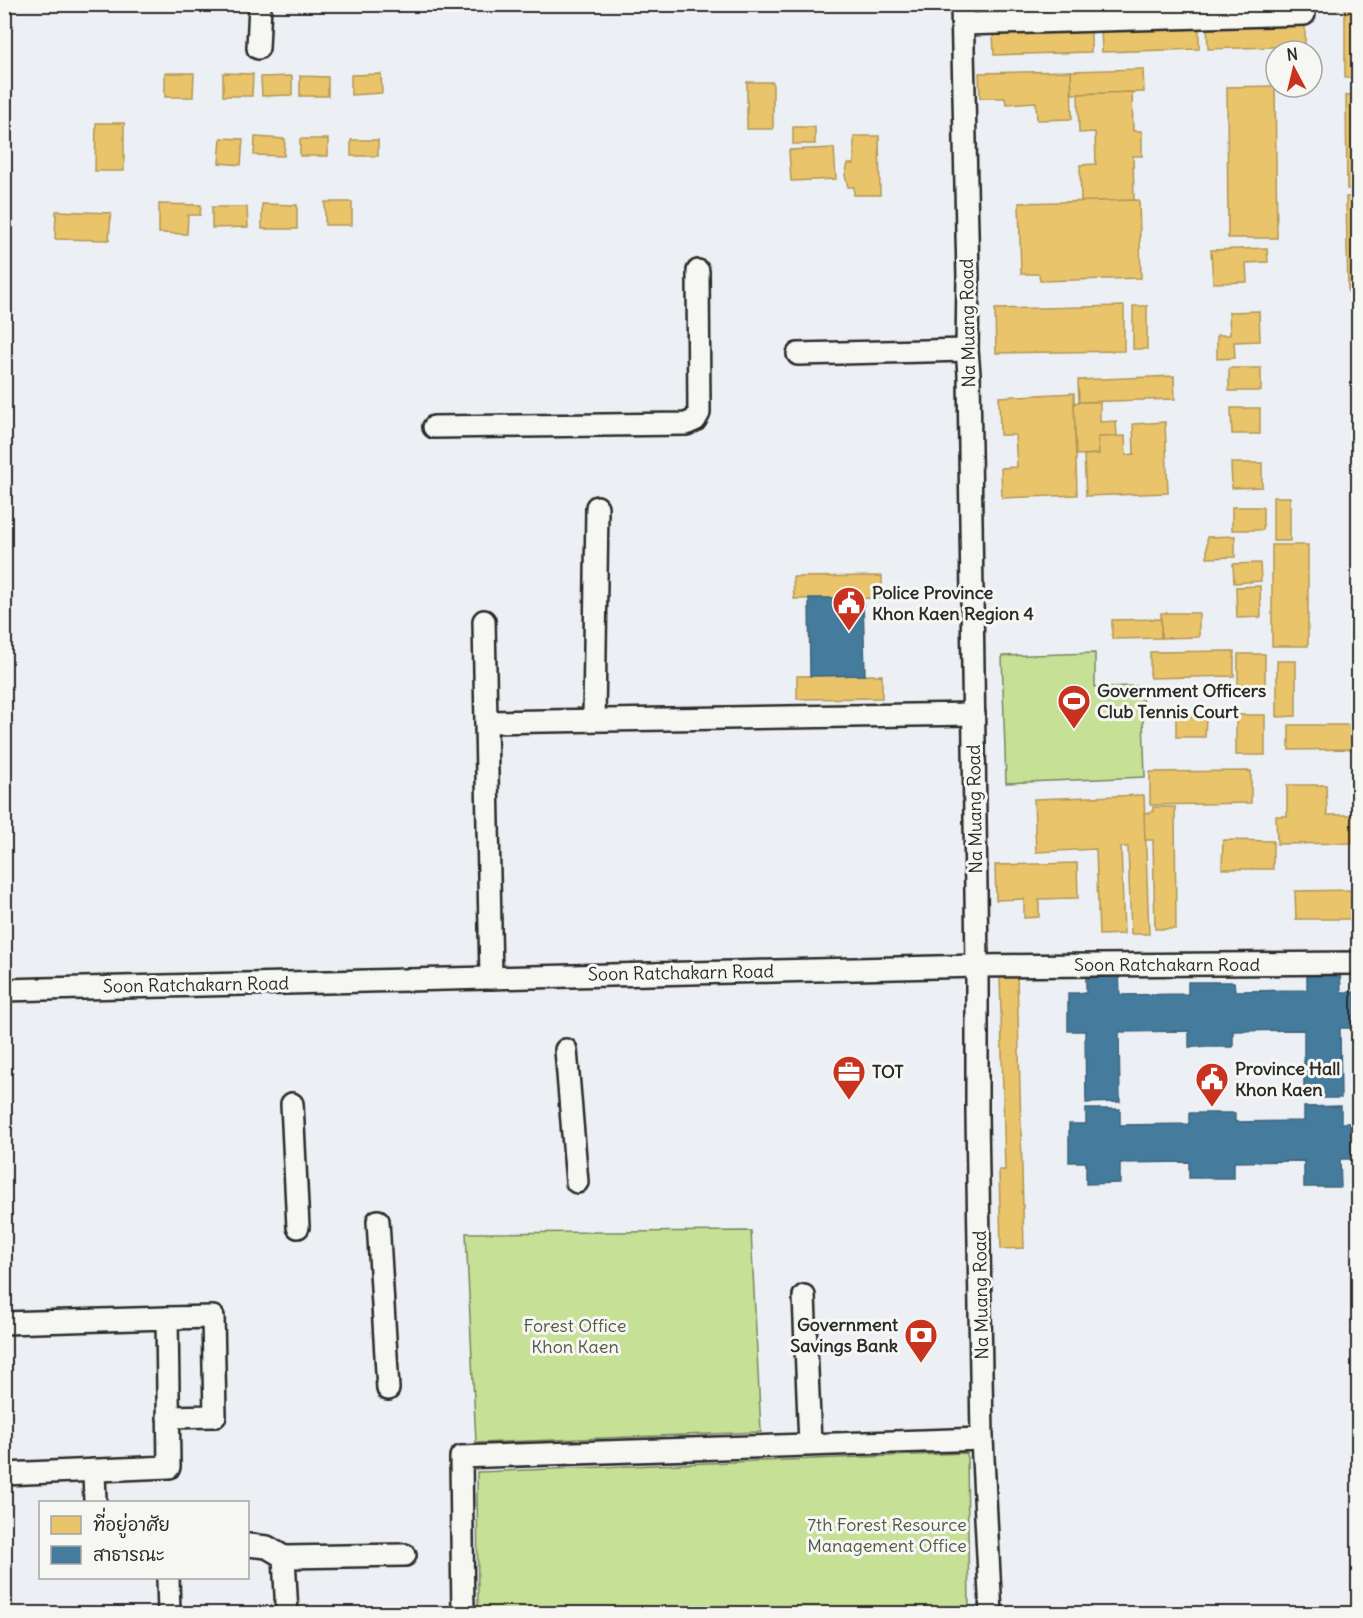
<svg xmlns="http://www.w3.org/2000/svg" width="1363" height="1618" font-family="Delius,'Playpen Sans Thai',sans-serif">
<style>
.green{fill:#c6e096;stroke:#788660;stroke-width:1.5}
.homes{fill:#e9c46a;stroke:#b09657;stroke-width:1.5}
.public{fill:#457b9d;stroke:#3d637b;stroke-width:1.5}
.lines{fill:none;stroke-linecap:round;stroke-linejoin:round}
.minor-casing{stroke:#2b2b2b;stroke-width:26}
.minor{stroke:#f6f6f2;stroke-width:21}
.labels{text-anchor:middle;stroke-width:6;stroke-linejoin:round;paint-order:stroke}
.street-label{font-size:18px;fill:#2b2b2b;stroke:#f6f6f2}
.poi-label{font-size:18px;font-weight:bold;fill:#2b2b2b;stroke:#f6f6f2;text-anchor:start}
.park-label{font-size:18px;fill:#525846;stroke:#f6f6f2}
</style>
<rect width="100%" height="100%" fill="#ecf0f4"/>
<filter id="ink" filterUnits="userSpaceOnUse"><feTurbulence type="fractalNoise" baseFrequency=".0167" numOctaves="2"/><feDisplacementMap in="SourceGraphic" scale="12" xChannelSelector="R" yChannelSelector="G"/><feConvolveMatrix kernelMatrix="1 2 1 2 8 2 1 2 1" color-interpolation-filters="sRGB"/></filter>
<g filter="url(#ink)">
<g class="green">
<path d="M1095,653v34l47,-1 3,91 -139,6 -4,-127z"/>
<path d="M751,1231l10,201 -285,11 -10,-210z"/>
<path d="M967,1453l2,160h-491l-1,-141z"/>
</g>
<g class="homes">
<path d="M984,4h106v6l-105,3z"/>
<path d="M1102,4h67v2l-67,3z"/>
<rect x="1345" y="4" width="13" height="74"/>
<path d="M1305,22v24l-97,3 -1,-24z"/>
<path d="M1199,25v24l-97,3 -1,-24z"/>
<path d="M1091,28v24l-97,3 -1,-24z"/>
<path d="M1143,69l1,23 -72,2 -1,-23z"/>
<path d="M1071,71l1,48 -35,1 -1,-18 -30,2 -1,-6h-25l-1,-25z"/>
<path d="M165,73h29l-1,24h-28z"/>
<path d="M223,73l30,1 -1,22h-29z"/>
<path d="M381,74l1,19 -31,2v-20z"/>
<path d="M292,76v19l-30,1 -1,-19z"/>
<path d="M300,76l28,1v19h-28z"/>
<rect x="747" y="82" width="26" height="47"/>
<path d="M1275,86l2,152h-49l-1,-151z"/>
<path d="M1132,92l1,39h9v25h-9l1,44 -53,2 -1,-37 16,-1 -1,-32 -16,1 -1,-39z"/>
<path d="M1346,95h12v94h-11z"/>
<path d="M96,123h28v48h-29z"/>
<rect x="793" y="127" width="22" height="17"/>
<path d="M854,136h25l1,59h-26v-8h-6l-3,-12 3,-11h6z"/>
<path d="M255,137l30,2 -1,17 -30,-1z"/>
<path d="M221,138l22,1 -2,26 -22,-2z"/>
<rect x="300" y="139" width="28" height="17"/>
<rect x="351" y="140" width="27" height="16"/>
<path d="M834,148l2,31 -45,2 -2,-31z"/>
<path d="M1346,197h12v95h-10z"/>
<path d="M1139,200l2,78 -101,3 -1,-7h-18l-2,-71z"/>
<rect x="325" y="202" width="27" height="23"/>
<path d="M159,204l42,1 -1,10h-12l-1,19 -28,-1z"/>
<path d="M262,204l35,1v24h-35z"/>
<path d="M212,207h35l1,20 -36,1z"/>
<path d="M56,211l55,2 -2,27 -54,-1z"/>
<path d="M1267,248l1,14 -22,1 1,19 -34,1 -2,-33z"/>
<path d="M1124,306v45l-128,2 -1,-44z"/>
<rect x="1133" y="306" width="14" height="43"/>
<path d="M1259,311l1,30 -26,1 1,16 -18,1v-24h13l-1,-23z"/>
<rect x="1229" y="368" width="32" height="23"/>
<path d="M1174,376l1,23 -96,3 -1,-22z"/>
<path d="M1074,393l3,102 -75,3 -1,-30 16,-1 -2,-32h-15l-1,-38z"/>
<path d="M1079,402h21v20l16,-1 1,16h-19l1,17 -23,1 -2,-52z"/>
<path d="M1231,408h29v26h-28z"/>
<path d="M1165,422l3,71 -82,3 -2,-41 15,-1 -1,-17 27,-1 1,19 8,-1 -1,-30z"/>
<path d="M1231,463h31v24l-30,1z"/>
<rect x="1273" y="497" width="17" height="44"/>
<rect x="1232" y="507" width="31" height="23"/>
<path d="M1235,536v21l-28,1v-21z"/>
<rect x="1272" y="545" width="36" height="101"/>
<path d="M1260,563l1,18 -27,2 -1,-19z"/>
<path d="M882,576v22l-88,1 -1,-22z"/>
<path d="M1260,586l1,31 -24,1 -1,-31z"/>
<path d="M1161,613h38v24l-38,1z"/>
<path d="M1161,619v19l-49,1v-19z"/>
<path d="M1234,651v25l-84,2v-26z"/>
<rect x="1238" y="654" width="27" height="31"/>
<path d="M1277,661h19v55l-19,1z"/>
<path d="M882,675v23l-85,1v-23z"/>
<rect x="1236" y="715" width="29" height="40"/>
<path d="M1176,717h30l-1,20h-29z"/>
<path d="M1289,725h69v24l-69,1z"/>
<path d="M1251,771v32l-101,2v-33z"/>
<path d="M1287,785h39l1,30h29v28l-79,1 -1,-28h11z"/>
<path d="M1144,795l5,139h-18l-3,-87h-7l3,87 -25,1 -3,-86 -60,3 -2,-53z"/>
<path d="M1153,807h22l1,122h-21l-2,-89h-8l-1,-27 9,-1z"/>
<path d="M1223,840l50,1v28h-51z"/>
<path d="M1077,863l1,35 -39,1v18l-15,1v-19l-28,1 -1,-35z"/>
<path d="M1358,890v29h-62l-1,-28z"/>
<path d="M1017,974l7,274 -23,1 -2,-79h6l-5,-195z"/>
</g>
<g class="public">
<path d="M809,598h54l2,77 -55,1z"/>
<path d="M1307,970h33l1,22h14v36h-15l1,70h-37v-68l-71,1v16h-44v-16l-70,1 1,70 -34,1 -1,-72h-17v-38h18v-21h33l1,23 68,-1v-12h46l1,9 72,-1z"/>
<path d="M1341,1106v17h15v36h-16l1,28h-37v-26l-70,1v16h-45v-16l-69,1v20l-34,1v-22h-17v-38h17v-15h34v16l69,-1v-11h46v9l69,-1v-14z"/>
</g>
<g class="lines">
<g class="minor-casing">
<g id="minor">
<path d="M962,4l6,273 -1,73 2,24 8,592v147l5,326 9,175"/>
<path d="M963,24l341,-10"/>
<path d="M258,48l2,-44"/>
<path d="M798,354l169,-4"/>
<path d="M434,427l252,-3 9,-4 4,-7 -1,-142"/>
<path d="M484,621l7,357"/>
<path d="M594,719l3,-212"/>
<path d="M486,722l488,-8"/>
<path d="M4,990l973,-24 381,-3"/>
<path d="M566,1050l11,132"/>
<path d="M292,1104l6,123"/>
<path d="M378,1221l10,168"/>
<path d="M804,1296l6,148"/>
<path d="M167,1318l46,-1 2,99 -47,1"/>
<path d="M4,1323l163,-5 2,149 -165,7"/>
<path d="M94,1470l1,32"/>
<path d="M248,1545l19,2 17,10 3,57"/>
<path d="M284,1557l121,-2"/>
<path d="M168,1578l1,36"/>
<path d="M463,1614l-2,-157 521,-18"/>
</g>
</g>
<use href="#minor" class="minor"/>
</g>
</g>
<defs>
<g id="civic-pin" transform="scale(1.725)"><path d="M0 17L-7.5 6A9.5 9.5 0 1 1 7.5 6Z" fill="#c8321e" stroke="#f6f6f2"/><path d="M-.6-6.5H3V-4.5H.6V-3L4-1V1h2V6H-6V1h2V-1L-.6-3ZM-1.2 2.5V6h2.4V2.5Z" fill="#fff"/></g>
<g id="stadium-pin" transform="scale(1.725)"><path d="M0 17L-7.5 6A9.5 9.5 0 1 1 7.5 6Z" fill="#c8321e" stroke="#f6f6f2"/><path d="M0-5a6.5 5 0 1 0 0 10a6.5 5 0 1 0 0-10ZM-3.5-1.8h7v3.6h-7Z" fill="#fff"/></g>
<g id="office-pin" transform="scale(1.725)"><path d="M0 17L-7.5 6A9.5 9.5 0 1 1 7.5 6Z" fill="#c8321e" stroke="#f6f6f2"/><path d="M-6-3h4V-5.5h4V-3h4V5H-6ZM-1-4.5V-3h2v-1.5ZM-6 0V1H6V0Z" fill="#fff"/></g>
<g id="bank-pin" transform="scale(1.725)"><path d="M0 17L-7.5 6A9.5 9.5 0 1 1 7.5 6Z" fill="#c8321e" stroke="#f6f6f2"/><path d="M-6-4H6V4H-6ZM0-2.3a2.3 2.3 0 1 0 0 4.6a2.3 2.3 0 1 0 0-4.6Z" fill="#fff"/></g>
</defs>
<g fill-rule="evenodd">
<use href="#civic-pin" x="849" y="603"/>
<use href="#stadium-pin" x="1074" y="701"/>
<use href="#office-pin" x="849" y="1072"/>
<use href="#civic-pin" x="1212" y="1079"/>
<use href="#bank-pin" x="921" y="1335"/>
</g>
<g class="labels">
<g class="street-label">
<text transform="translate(968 323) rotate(-91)" y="6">Na Muang Road</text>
<text transform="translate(975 809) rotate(-91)" y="6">Na Muang Road</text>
<text x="1167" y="971">Soon Ratchakarn Road</text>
<text transform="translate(681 973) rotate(-1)" y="6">Soon Ratchakarn Road</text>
<text transform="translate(196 985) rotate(-1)" y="6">Soon Ratchakarn Road</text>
<text transform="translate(981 1295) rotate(-91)" y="6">Na Muang Road</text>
</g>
<g class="poi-label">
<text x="872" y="599">Police Province<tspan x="872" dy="21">Khon Kaen Region 4</tspan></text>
<text x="1097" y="697">Government Officers<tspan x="1097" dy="21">Club Tennis Court</tspan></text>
<text x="1235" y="1075">Province Hall<tspan x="1235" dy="21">Khon Kaen</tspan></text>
<text x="872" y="1078">TOT</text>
<text x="898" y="1331" text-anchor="end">Government<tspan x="898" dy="21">Savings Bank</tspan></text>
</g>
<g class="park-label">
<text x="575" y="1332">Forest Office<tspan x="575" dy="21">Khon Kaen</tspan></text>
<text x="887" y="1531">7th Forest Resource<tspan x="887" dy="21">Management Office</tspan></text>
</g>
</g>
<rect width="1363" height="1618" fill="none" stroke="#f6f6f2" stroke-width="24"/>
<rect x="12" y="12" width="1339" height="1594" fill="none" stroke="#2b2b2b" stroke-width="2" filter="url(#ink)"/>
<rect x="39" y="1501" width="210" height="78" fill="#f6f6f2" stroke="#a5a5a2" stroke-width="1.5"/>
<rect x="51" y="1516" width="30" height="18" fill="#e9c46a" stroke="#a5a5a2" stroke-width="1.5"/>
<text x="93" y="1531" font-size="18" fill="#2b2b2b">ที่อยู่อาศัย</text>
<rect x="51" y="1546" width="30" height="18" fill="#457b9d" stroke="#a5a5a2" stroke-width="1.5"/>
<text x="93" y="1561" font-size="18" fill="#2b2b2b">สาธารณะ</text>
<g transform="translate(1294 69) rotate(353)"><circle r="28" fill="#f6f6f2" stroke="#a5a5a2" stroke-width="1.5"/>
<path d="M0-4.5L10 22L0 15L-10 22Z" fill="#c8321e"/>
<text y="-9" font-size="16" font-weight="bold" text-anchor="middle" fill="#2b2b2b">N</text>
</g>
</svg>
